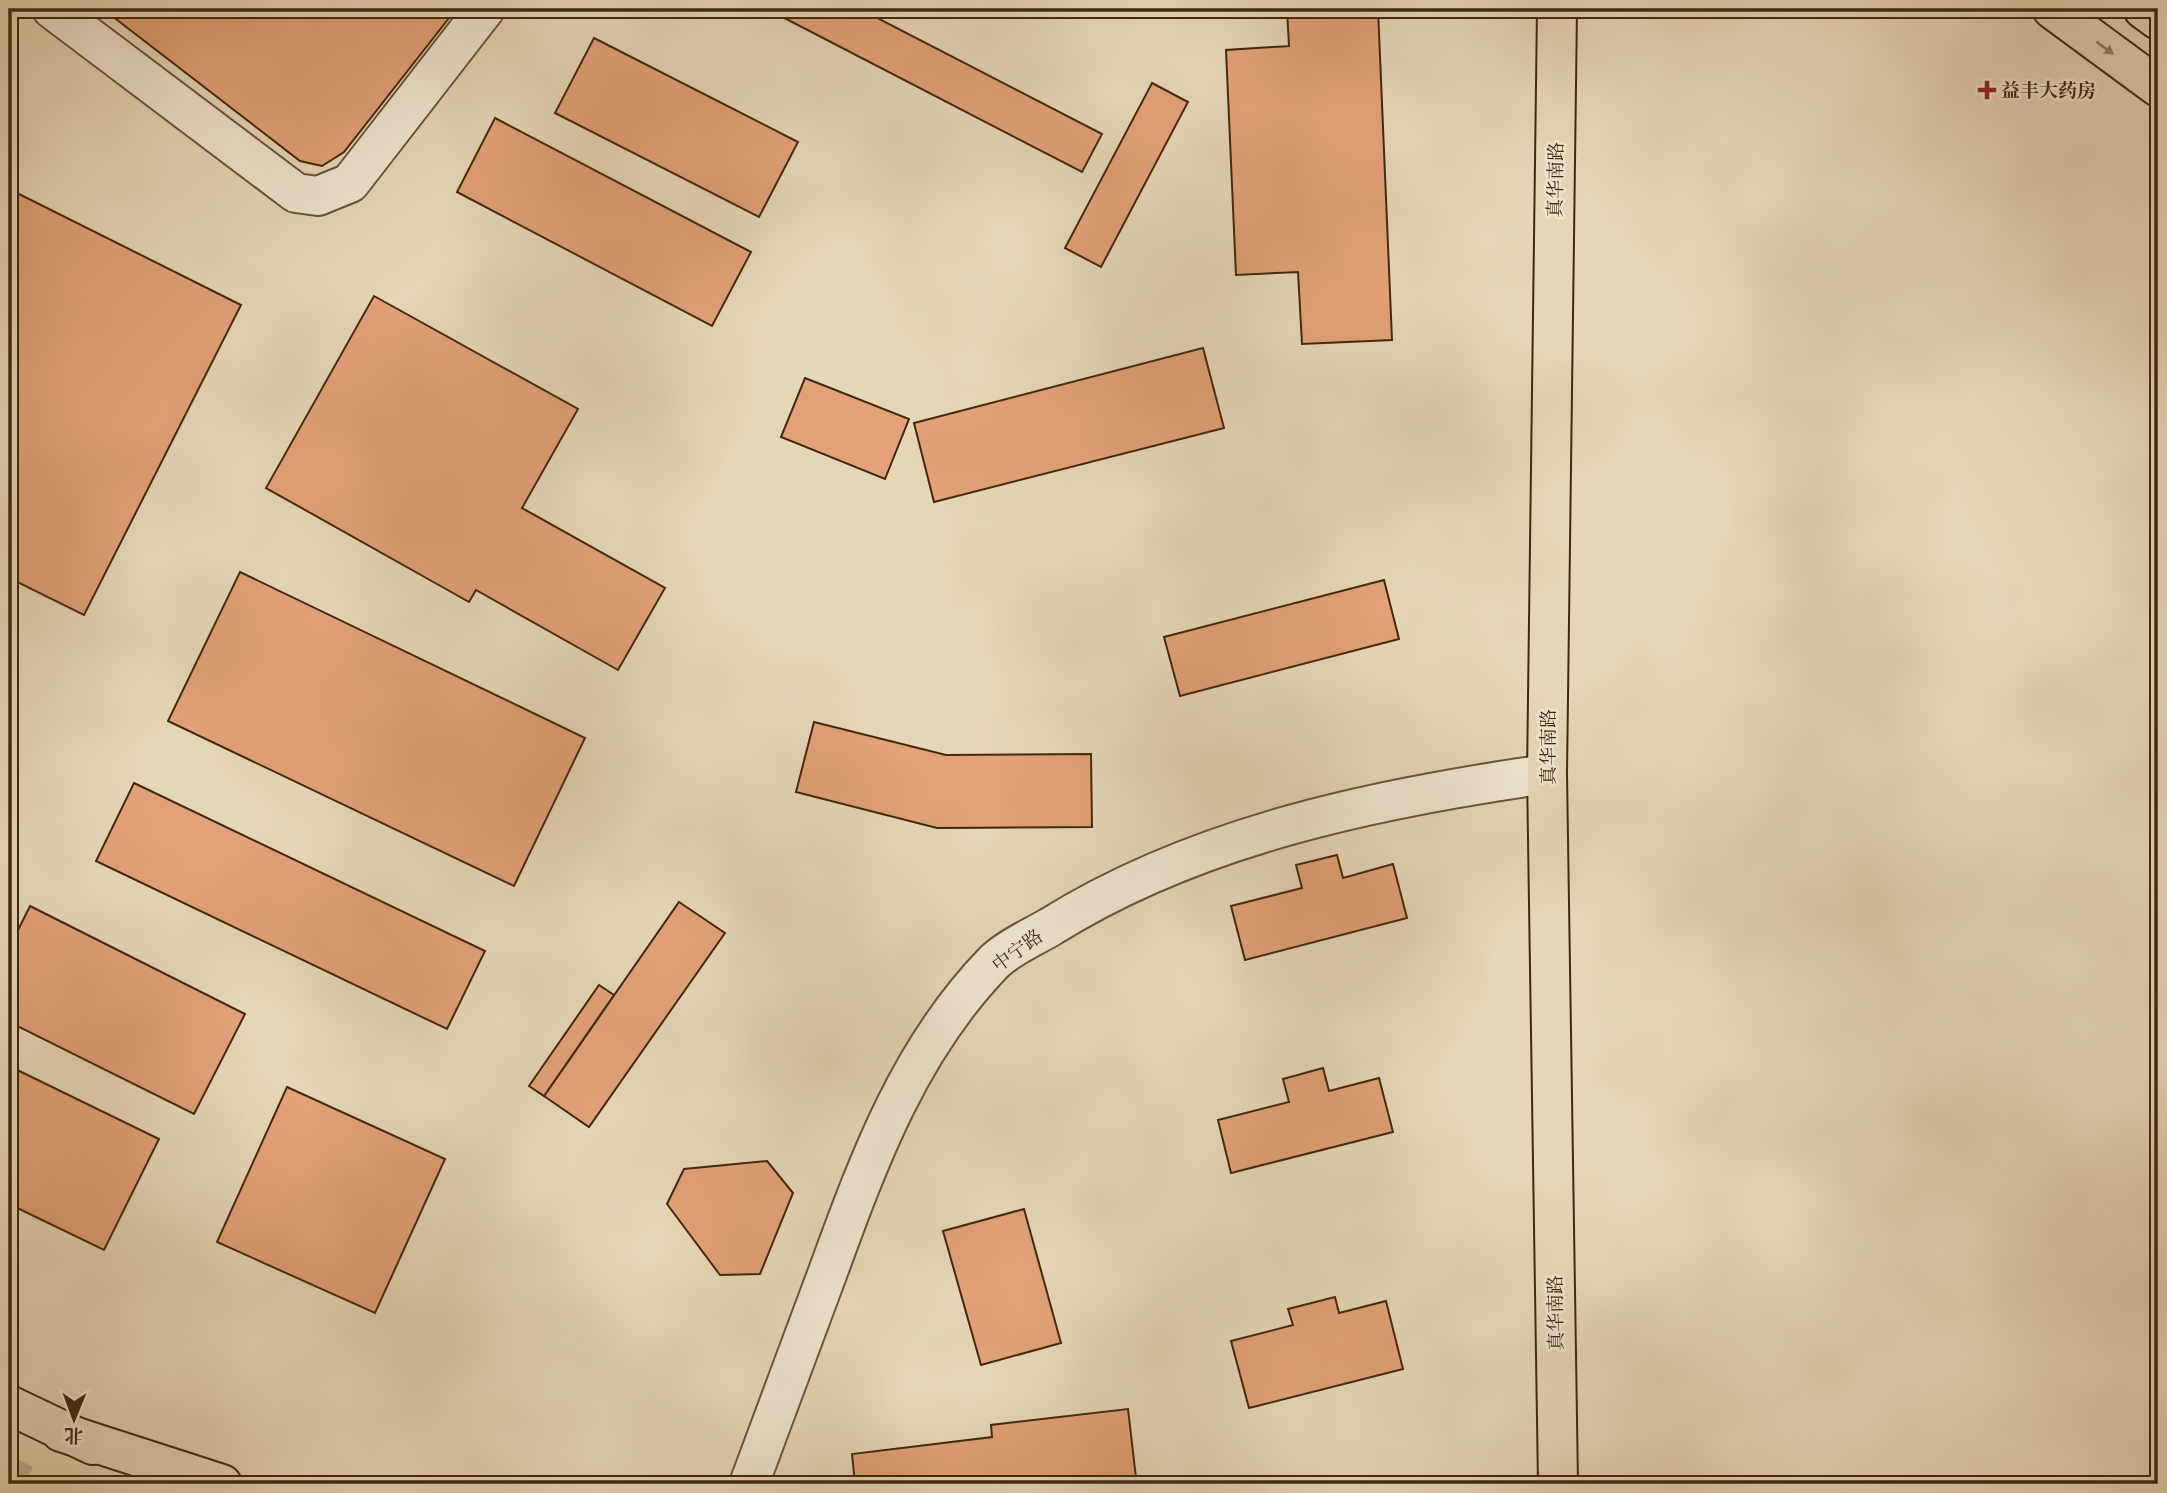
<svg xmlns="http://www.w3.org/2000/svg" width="2167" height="1493" font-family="'Libre Caslon Text','Noto Serif SC',serif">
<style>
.building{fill:#e2a178;stroke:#42280f;stroke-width:2}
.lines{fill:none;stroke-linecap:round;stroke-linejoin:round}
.highway-tunnel{stroke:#c4b394;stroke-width:38;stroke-dasharray:38 19;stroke-linecap:butt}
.minor-casing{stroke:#6b5438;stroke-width:42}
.major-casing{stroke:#42280f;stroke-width:42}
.highway-casing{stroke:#42280f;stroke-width:42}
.minor{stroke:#eee4cf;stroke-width:38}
.major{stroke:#e5d6b5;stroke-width:38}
.highway{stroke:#e5d6b5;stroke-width:38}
.oneway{fill:#947f62}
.poi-dot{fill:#8f2418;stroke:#eee4cf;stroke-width:2.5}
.labels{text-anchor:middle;stroke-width:5;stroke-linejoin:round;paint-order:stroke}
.poi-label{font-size:19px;font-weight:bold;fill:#42280f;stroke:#eee4cf;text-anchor:start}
.street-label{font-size:19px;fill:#42280f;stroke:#eee4cf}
</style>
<rect width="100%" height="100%" fill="#e5d6b5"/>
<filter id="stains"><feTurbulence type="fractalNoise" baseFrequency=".00286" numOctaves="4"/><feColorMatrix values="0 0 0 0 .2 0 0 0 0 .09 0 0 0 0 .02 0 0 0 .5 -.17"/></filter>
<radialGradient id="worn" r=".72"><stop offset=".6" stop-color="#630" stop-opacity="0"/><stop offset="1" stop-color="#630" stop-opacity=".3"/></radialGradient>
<g class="building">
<path d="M103,9h353l-112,143 -22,14 -22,-5z"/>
<path d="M767,9h93l242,125 -20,38z"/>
<path d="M1287,9h91l14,331 -90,4 -4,-72 -62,3 -10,-225 63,-4z"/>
<path d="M594,38l204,104 -39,75 -204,-104z"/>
<path d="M1152,83l36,19 -87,165 -36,-19z"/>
<path d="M495,118l256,134 -39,74 -255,-134z"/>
<path d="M9,189l232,116 -157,310 -75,-37z"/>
<path d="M374,296l204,113 -56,99 143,80 -47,82 -142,-80 -7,12 -203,-114z"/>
<path d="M1203,348l21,80 -290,74 -20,-79z"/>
<path d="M805,378l104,41 -24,60 -104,-42z"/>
<path d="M240,572l345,166 -71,148 -346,-165z"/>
<path d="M1384,580l15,59 -219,57 -16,-59z"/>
<path d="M814,722l132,33 145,-1 1,73 -155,1 -141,-36z"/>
<path d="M134,783l351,168 -38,78 -351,-168z"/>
<path d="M1337,855l6,23 50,-14 14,54 -162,42 -14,-54 71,-18 -6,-23z"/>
<path d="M679,902l46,31 -136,194 -45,-31z"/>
<path d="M30,906l215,108 -51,100 -185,-92v-74z"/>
<path d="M599,985l15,10 -70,101 -15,-10z"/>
<path d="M9,1066l150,73 -55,111 -95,-46z"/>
<path d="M1323,1068l6,23 50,-13 14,54 -162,41 -13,-53 71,-18 -6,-23z"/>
<path d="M287,1087l158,72 -70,154 -158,-71z"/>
<path d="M767,1161l26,32 -33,81 -40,1 -53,-71 17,-35z"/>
<path d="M1024,1209l37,134 -80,22 -38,-134z"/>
<path d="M1335,1297l4,16 47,-12 17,68 -154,39 -18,-67 62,-16 -5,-16z"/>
<path d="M1128,1409l8,69 -47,6h-234l-3,-30 140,-17 -1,-12z"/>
</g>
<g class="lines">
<path class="highway-tunnel" d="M9,1476l15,8"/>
<g class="minor-casing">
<g id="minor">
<path d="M52,9l244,184 22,3 32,-13 135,-174"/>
<path d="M749,1484c27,-72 53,-143 80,-215 41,-112 81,-221 166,-308 15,-14 38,-24 55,-34 147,-92 328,-129 497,-153"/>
</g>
</g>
<g class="major-casing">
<g id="major">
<path d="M1557,9l-10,765 11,710"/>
<path d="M2052,9l106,78"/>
<path d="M2143,9l15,11"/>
<path d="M9,1405l84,40"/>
</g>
</g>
<g class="highway-casing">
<path id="highway" d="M61,1432l161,52"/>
</g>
<use href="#minor" class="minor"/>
<use href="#major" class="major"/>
<use href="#highway" class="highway"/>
</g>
<defs><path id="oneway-solid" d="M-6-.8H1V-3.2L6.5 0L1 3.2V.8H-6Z" transform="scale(1.75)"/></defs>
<use class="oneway" href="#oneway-solid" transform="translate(2105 48) rotate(36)"/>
<path class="poi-dot" d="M1983.5 79.5h7v7h7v7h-7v7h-7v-7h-7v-7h7z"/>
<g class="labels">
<g class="poi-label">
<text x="2001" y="97">益丰大药房</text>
</g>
<g class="street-label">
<text transform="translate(1555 180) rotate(-89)" y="7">真华南路</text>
<text transform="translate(1548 747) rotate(-90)" y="7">真华南路</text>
<text transform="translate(1017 950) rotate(-36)" y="7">中宁路</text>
<text transform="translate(1555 1313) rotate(-91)" y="7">真华南路</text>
</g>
</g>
<rect width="2167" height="1493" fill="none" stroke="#e5d6b5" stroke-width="35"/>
<rect x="10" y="10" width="2146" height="1472" fill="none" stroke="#42280f" stroke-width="3.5"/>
<rect x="18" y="18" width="2132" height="1458" fill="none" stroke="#42280f" stroke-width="2"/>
<g transform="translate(74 1419) rotate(181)" stroke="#eee4cf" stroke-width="5" paint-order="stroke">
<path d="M0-5L12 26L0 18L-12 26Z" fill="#42280f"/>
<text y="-10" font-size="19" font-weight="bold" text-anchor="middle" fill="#42280f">北</text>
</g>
<rect width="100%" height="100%" filter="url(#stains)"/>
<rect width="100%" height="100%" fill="url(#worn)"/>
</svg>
